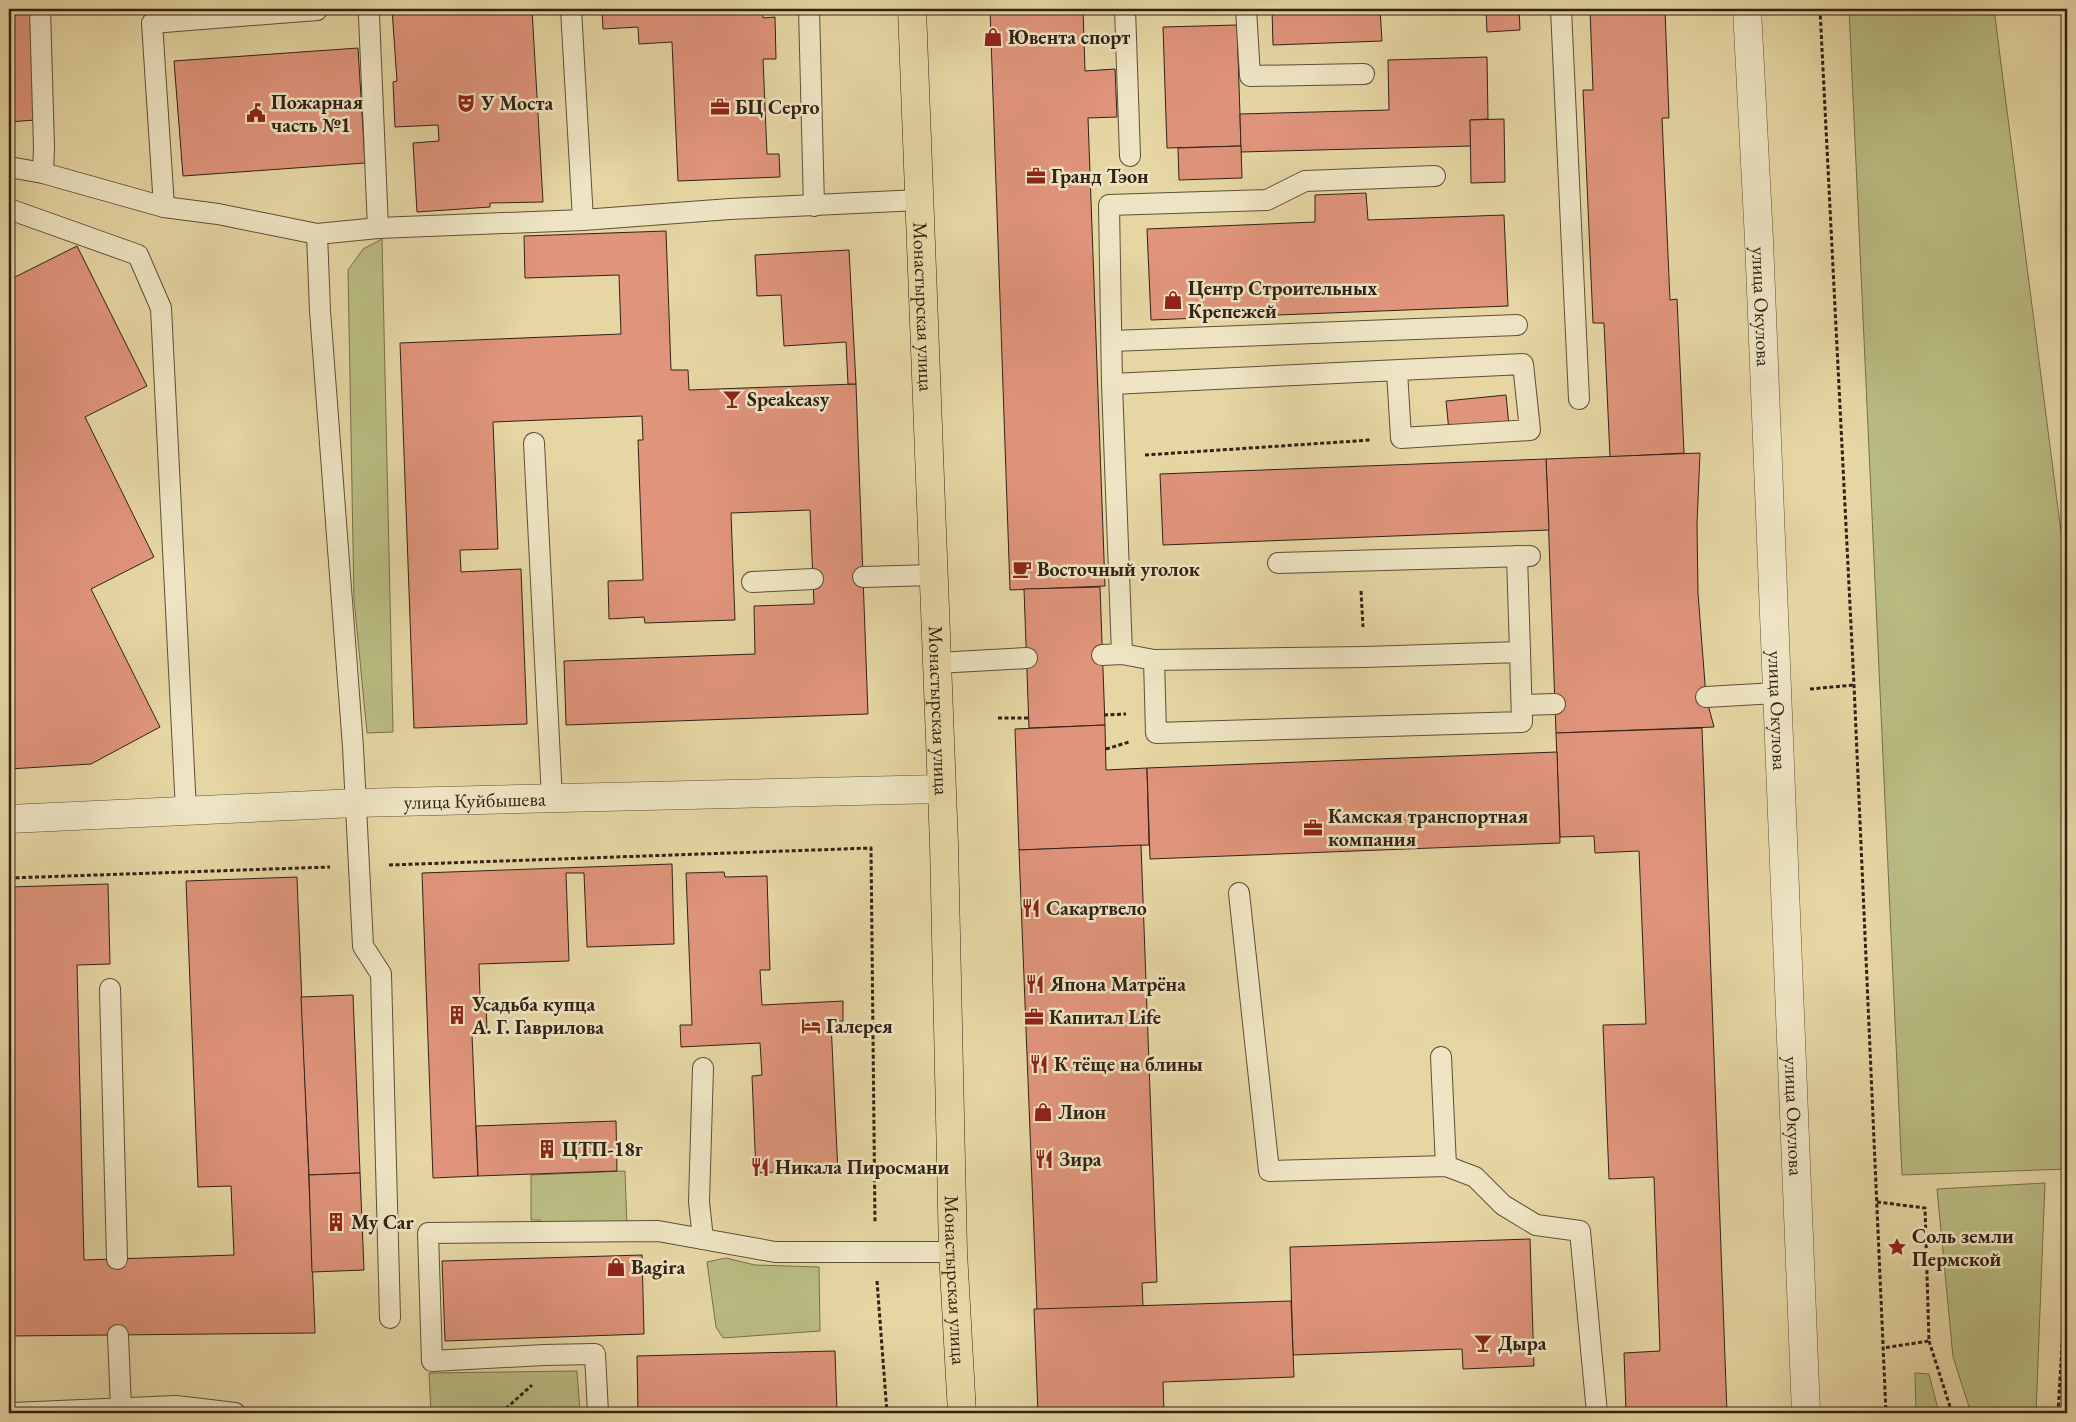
<svg xmlns="http://www.w3.org/2000/svg" width="2076" height="1422" font-family="'EB Garamond',serif">
<style>
.green{fill:#b9bc82;stroke:#766f4b}
.building{fill:#df947b;stroke:#322214}
.lines{fill:none;stroke-linecap:round;stroke-linejoin:round}
.service-casing{stroke:#5f4f38;stroke-width:22}
.minor-casing{stroke:#5f4f38;stroke-width:29}
.tertiary-casing{stroke:#5f4f38;stroke-width:29}
.primary-casing{stroke:#322214;stroke-width:29}
.path{stroke:#322214;stroke-width:3;stroke-dasharray:4 2.5;stroke-linecap:butt}
.service{stroke:#eee4c3;stroke-width:20}
.minor{stroke:#eee4c3;stroke-width:28}
.tertiary{stroke:#eee4c3;stroke-width:28}
.primary{stroke:#e5d6a3;stroke-width:28}
.rail{stroke:#322214;stroke-width:4;stroke-dasharray:9 9;stroke-linecap:butt}
.labels{text-anchor:middle;stroke-width:5;stroke-linejoin:round;paint-order:stroke}
.poi-label{font-size:20px;font-weight:bold;fill:#322214;stroke:#eee4c3;text-anchor:start}
.street-label{font-size:20px;fill:#322214;stroke:#eee4c3}
</style>
<rect width="100%" height="100%" fill="#e5d6a3"/>
<filter id="stains"><feTurbulence type="fractalNoise" baseFrequency=".004" numOctaves="4"/><feColorMatrix values="0 0 0 0 .2 0 0 0 0 .09 0 0 0 0 .02 0 0 0 .5 -.17"/></filter>
<radialGradient id="worn" r=".72"><stop offset=".6" stop-color="#630" stop-opacity="0"/><stop offset="1" stop-color="#630" stop-opacity=".3"/></radialGradient>
<g class="green">
<path d="M1849,9h145l73,570v590l-165,6z"/>
<path d="M382,239l11,493 -26,1 -13,-134 -6,-329 15,-21z"/>
<path d="M625,1171l2,57 -87,2v-10h-9v-45z"/>
<path d="M2045,1183l-9,230h-65l-18,-56 -16,-168z"/>
<path d="M726,1258l29,7 64,2 1,64 -97,7 -7,-11 -9,-65z"/>
<path d="M577,1371l3,42h-149l-2,-40z"/>
<path d="M1915,1373l14,1 10,39h-23z"/>
</g>
<g class="building">
<path d="M9,9h22l4,111 -26,2z"/>
<path d="M392,9h140l11,193 -53,1v4l-73,5 -4,-69 26,-2 -1,-16 -43,2 -2,-45 4,-1z"/>
<path d="M602,9h161v9l12,-1 1,42h-13l4,95h12l1,23 -102,4 -6,-139 -33,2 -1,-17 -35,2z"/>
<path d="M990,9h93l2,62 30,-2 2,48 -29,1 17,468 -95,4z"/>
<path d="M1272,9h108l2,32 -109,4z"/>
<path d="M1486,9h33l1,21 -33,2z"/>
<path d="M1590,9h75l4,109h-7l8,182 7,-1 7,154 -74,4 -6,-134h-11l-10,-233h10z"/>
<path d="M1237,25l4,121 -74,2 -4,-121z"/>
<path d="M358,48l7,115 -182,13 -9,-115z"/>
<path d="M1487,57l1,62 -18,1 1,26 -230,6 -1,-38 149,-4 -1,-50z"/>
<path d="M1504,119l1,63 -34,1 -1,-63z"/>
<path d="M1241,146l1,32 -63,2 -1,-32z"/>
<path d="M1366,193l2,27 136,-5 4,91 -357,14 -4,-91 168,-7v-27z"/>
<path d="M666,231l5,139h17l1,20 167,-6 12,330 -302,11 -2,-64 191,-7 -1,-48 60,-2 -4,-94 -79,3 4,107 -90,3 -1,-6 -35,2 -1,-38 35,-1 -5,-140h5l-1,-24 -149,6 5,127 -38,1 1,22 60,-3 6,155 -113,4 -14,-385 221,-9 -2,-59 -94,3 -1,-42z"/>
<path d="M77,246l70,140 -62,31 69,140 -63,32 69,138 -69,37 -82,5v-489z"/>
<path d="M849,250l7,134h-8l-2,-42 -62,4 -3,-51 -24,1 -2,-41z"/>
<path d="M1506,395l3,31 -60,5 -3,-30z"/>
<path d="M1700,453l-3,71 1,69 8,104 8,30 -158,6 -10,-274z"/>
<path d="M1546,459l3,71 -386,15 -3,-71z"/>
<path d="M1100,587l5,138 -76,3 -5,-139z"/>
<path d="M1105,725l1,45 41,-2 2,77 -130,5 -4,-121z"/>
<path d="M1702,728l25,685h-101l-2,-60 36,-2 -6,-174 -45,2 -6,-154 43,-1 -7,-173 -44,2 -1,-17 -34,1 -4,-104z"/>
<path d="M1557,752l3,91 -410,16 -3,-91z"/>
<path d="M1141,845l16,437 -15,1 1,23 -106,4 -18,-460z"/>
<path d="M672,864l2,80 -87,3 -3,-74h-18l3,88 -90,3 1,33h6l1,37 -15,1 6,141 -45,2 -11,-305z"/>
<path d="M724,872l1,5 42,-1 3,94h-10l2,35 81,-4v20l-12,1 7,152 -37,1 -1,-4 -44,2 -4,-97 10,-1 -2,-32 -79,4 -1,-22h12l-6,-152z"/>
<path d="M297,877l18,456 -306,3v-449l99,-3 2,80 -33,1 7,295 150,-5 -3,-69 -33,1 -12,-306z"/>
<path d="M353,995l7,178 -51,2 -8,-178z"/>
<path d="M616,1121l1,50 -139,5 -2,-50z"/>
<path d="M360,1173l4,97 -52,2 -3,-97z"/>
<path d="M1530,1239l4,127 -71,3 -1,-20 -169,6 -3,-108z"/>
<path d="M642,1255l2,79 -199,7 -3,-80z"/>
<path d="M1291,1301l3,76 -131,5 1,31h-126l-4,-104z"/>
<path d="M835,1351l2,62h-199l-1,-57z"/>
</g>
<g class="lines">
<g class="service-casing">
<g id="service">
<path d="M40,9l4,138 -1,26"/>
<path d="M571,9l12,211"/>
<path d="M809,9l5,197"/>
<path d="M1125,9l5,147"/>
<path d="M1246,9l4,67 114,-2"/>
<path d="M1561,9l18,390"/>
<path d="M369,16l9,212"/>
<path d="M9,167l34,6 121,34 54,7 99,20"/>
<path d="M164,207l-12,-184 165,-13"/>
<path d="M9,209l129,46 23,53 25,503"/>
<path d="M1112,341l405,-16"/>
<path d="M1112,384l411,-20 7,66 -129,8 -4,-67"/>
<path d="M534,443l18,356"/>
<path d="M1517,556l3,96"/>
<path d="M1278,563l252,-7"/>
<path d="M863,577l70,-2"/>
<path d="M752,582l61,-3"/>
<path d="M1122,654l-10,-270 -3,-179 158,-5 38,-19 130,-5"/>
<path d="M1102,655l20,-1 32,6 210,-3 156,-5 2,70 -366,11 -2,-73"/>
<path d="M937,663l90,-5"/>
<path d="M1706,697l70,-4"/>
<path d="M1522,705l33,-1"/>
<path d="M1239,893l30,278 177,-5 29,11 28,28 33,20 44,6 17,182"/>
<path d="M110,989l7,270"/>
<path d="M1441,1057l5,109"/>
<path d="M703,1068l-4,134 4,37"/>
<path d="M390,1318l-9,-344 -18,-28 -10,-199 -33,-436 -3,-77 61,-6 205,-8 147,-11 189,-9"/>
<path d="M118,1335l3,74"/>
<path d="M12,1413l164,-7 59,7"/>
<path d="M598,1413l-3,-59 -51,1 -112,6 -4,-128 230,-2 117,21h178"/>
</g>
</g>
<g class="minor-casing">
<g id="minor">
<path id="s1" d="M1747,9l12,231 47,1173"/>
</g>
</g>
<g class="tertiary-casing">
<g id="tertiary">
<path id="s2" d="M9,819l347,-16 585,-14"/>
</g>
</g>
<g class="primary-casing">
<g id="primary">
<path id="s3" d="M912,9l32,835 9,408 9,161"/>
</g>
</g>
<g class="path">
<path d="M1820,9l34,676 32,728"/>
<path d="M1145,455l226,-15"/>
<path d="M1361,591l2,36"/>
<path d="M1810,689l44,-4"/>
<path d="M1104,715l22,-1"/>
<path d="M998,718h31"/>
<path d="M1106,749l23,-7"/>
<path d="M389,865l482,-17 4,375"/>
<path d="M9,878l321,-11"/>
<path d="M1877,1202l48,6 4,133 -46,7"/>
<path d="M877,1281l10,132"/>
<path d="M1929,1341l23,72"/>
<path d="M501,1413l31,-28"/>
<path d="M2058,1413l9,-152"/>
</g>
<use href="#service" class="service"/>
<use href="#minor" class="minor"/>
<use href="#tertiary" class="tertiary"/>
<use href="#primary" class="primary"/>
<path class="rail" d="M2063,9l4,35"/>
</g>
<defs>
<g id="shop-bare" transform="scale(1.5)"><path d="M-5-2.5h2.3a2.7 3.5 0 0 1 5.4 0H5L5.5 6h-11ZM-1.5-2.5h3a1.5 2.3 0 0 0-3 0Z" fill="#8f2418" stroke="#eee4c3" stroke-width="2.5" paint-order="stroke"/></g>
<g id="theatre-bare" transform="scale(1.5)"><path d="M-5-5.5Q0-4 5-5.5V0Q5 5 0 6Q-5 5-5 0ZM-3.3-2.5H-1v1.5H-3.3ZM1-2.5H3.3v1.5H1ZM-2.8 1Q0 5.5 2.8 1Z" fill="#8f2418" stroke="#eee4c3" stroke-width="2.5" paint-order="stroke"/></g>
<g id="office-bare" transform="scale(1.5)"><path d="M-6-3h4V-5.5h4V-3h4V5H-6ZM-1-4.5V-3h2v-1.5ZM-6 0V1H6V0Z" fill="#8f2418" stroke="#eee4c3" stroke-width="2.5" paint-order="stroke"/></g>
<g id="civic-bare" transform="scale(1.5)"><path d="M-.6-6.5H3V-4.5H.6V-3L4-1V1h2V6H-6V1h2V-1L-.6-3ZM-1.2 2.5V6h2.4V2.5Z" fill="#8f2418" stroke="#eee4c3" stroke-width="2.5" paint-order="stroke"/></g>
<g id="bar-bare" transform="scale(1.5)"><path d="M-6-5H6L.8 .8V4.5H3.5V6h-7V4.5H-.8V.8Z" fill="#8f2418" stroke="#eee4c3" stroke-width="2.5" paint-order="stroke"/></g>
<g id="cafe-bare" transform="scale(1.5)"><path d="M-5.5-4.5H6V0H3Q3 3.5 0 3.5H-2.5Q-5.5 3.5-5.5 0ZM3-3.2v2h1.7v-2ZM-6 4.5H4V6H-6Z" fill="#8f2418" stroke="#eee4c3" stroke-width="2.5" paint-order="stroke"/></g>
<g id="restaurant-bare" transform="scale(1.5)"><path d="M-5-6h1v4h1v-4h1v4h1v-4h1v5L-1.5 .5V6h-2V.5L-5-1ZM5-6V6H3V1.5H1.5Q1.5-4 5-6Z" fill="#8f2418" stroke="#eee4c3" stroke-width="2.5" paint-order="stroke"/></g>
<g id="building-bare" transform="scale(1.5)"><path d="M-4-6H4V6H1V3H-1V6H-4ZM-2.5-4.3h1.7v1.8h-1.7ZM.8-4.3h1.7v1.8H.8ZM-2.5-1h1.7V.8h-1.7ZM.8-1h1.7V.8H.8Z" fill="#8f2418" stroke="#eee4c3" stroke-width="2.5" paint-order="stroke"/></g>
<g id="hotel-bare" transform="scale(1.5)"><path d="M-6-4.5h1.5V1H6V5H4.5V3h-9V5H-6ZM-4 0a1.8 1.8 0 1 1 3.6 0ZM.5 0V-2.5h3Q6-2.5 6 0Z" fill="#8f2418" stroke="#eee4c3" stroke-width="2.5" paint-order="stroke"/></g>
<g id="sight-bare" transform="scale(1.5)"><path d="M0-6L1.8-2.2L6-1.7L2.9 1.2L3.7 5.4L0 3.3L-3.7 5.4L-2.9 1.2L-6-1.7L-1.8-2.2Z" fill="#8f2418" stroke="#eee4c3" stroke-width="2.5" paint-order="stroke"/></g>
</defs>
<g fill-rule="evenodd">
<use href="#shop-bare" x="993" y="37"/>
<use href="#theatre-bare" x="466" y="103"/>
<use href="#office-bare" x="720" y="107"/>
<use href="#civic-bare" x="256" y="113"/>
<use href="#office-bare" x="1036" y="176"/>
<use href="#shop-bare" x="1173" y="300"/>
<use href="#bar-bare" x="732" y="399"/>
<use href="#cafe-bare" x="1022" y="569"/>
<use href="#office-bare" x="1313" y="828"/>
<use href="#restaurant-bare" x="1031" y="908"/>
<use href="#restaurant-bare" x="1035" y="984"/>
<use href="#building-bare" x="457" y="1015"/>
<use href="#office-bare" x="1034" y="1017"/>
<use href="#hotel-bare" x="811" y="1026"/>
<use href="#restaurant-bare" x="1039" y="1064"/>
<use href="#shop-bare" x="1043" y="1112"/>
<use href="#building-bare" x="547" y="1149"/>
<use href="#restaurant-bare" x="1044" y="1159"/>
<use href="#restaurant-bare" x="760" y="1167"/>
<use href="#building-bare" x="336" y="1222"/>
<use href="#sight-bare" x="1897" y="1247"/>
<use href="#shop-bare" x="616" y="1267"/>
<use href="#bar-bare" x="1483" y="1343"/>
</g>
<g class="labels">
<g class="poi-label">
<text x="1008" y="44">Ювента спорт</text>
<text x="271" y="109">Пожарная<tspan x="271" dy="23">часть №1</tspan></text>
<text x="481" y="110">У Моста</text>
<text x="735" y="114">БЦ Серго</text>
<text x="1051" y="183">Гранд Тэон</text>
<text x="1188" y="295">Центр Строительных<tspan x="1188" dy="23">Крепежей</tspan></text>
<text x="747" y="406">Speakeasy</text>
<text x="1037" y="576">Восточный уголок</text>
<text x="1328" y="823">Камская транспортная<tspan x="1328" dy="23">компания</tspan></text>
<text x="1046" y="915">Сакартвело</text>
<text x="1050" y="991">Япона Матрёна</text>
<text x="472" y="1011">Усадьба купца<tspan x="472" dy="23">А. Г. Гаврилова</tspan></text>
<text x="1049" y="1024">Капитал Life</text>
<text x="826" y="1033">Галерея</text>
<text x="1054" y="1071">К тёще на блины</text>
<text x="1058" y="1119">Лион</text>
<text x="562" y="1156">ЦТП-18г</text>
<text x="1059" y="1166">Зира</text>
<text x="775" y="1174">Никала Пиросмани</text>
<text x="351" y="1229">My Car</text>
<text x="1912" y="1243">Соль земли<tspan x="1912" dy="23">Пермской</tspan></text>
<text x="631" y="1274">Bagira</text>
<text x="1498" y="1350">Дыра</text>
</g>
<g class="street-label">
<text dy="7" stroke="none"><textPath href="#s3" startOffset="298">Монастырская улица</textPath></text>
<text dy="7" stroke="none"><textPath href="#s1" startOffset="298">улица Окулова</textPath></text>
<text dy="7" stroke="none"><textPath href="#s3" startOffset="702">Монастырская улица</textPath></text>
<text dy="7" stroke="none"><textPath href="#s1" startOffset="702">улица Окулова</textPath></text>
<text dy="7" stroke="none"><textPath href="#s2" startOffset="466">улица Куйбышева</textPath></text>
<text dy="7" stroke="none"><textPath href="#s1" startOffset="1108">улица Окулова</textPath></text>
<text dy="7" stroke="none"><textPath href="#s3" startOffset="1272">Монастырская улица</textPath></text>
</g>
</g>
<rect width="2076" height="1422" fill="none" stroke="#e5d6a3" stroke-width="30"/>
<rect x="10" y="10" width="2056" height="1402" fill="none" stroke="#322214" stroke-width="2.5"/>
<rect x="15" y="15" width="2046" height="1392" fill="none" stroke="#322214"/>
<rect width="100%" height="100%" filter="url(#stains)"/>
<rect width="100%" height="100%" fill="url(#worn)"/>
</svg>
